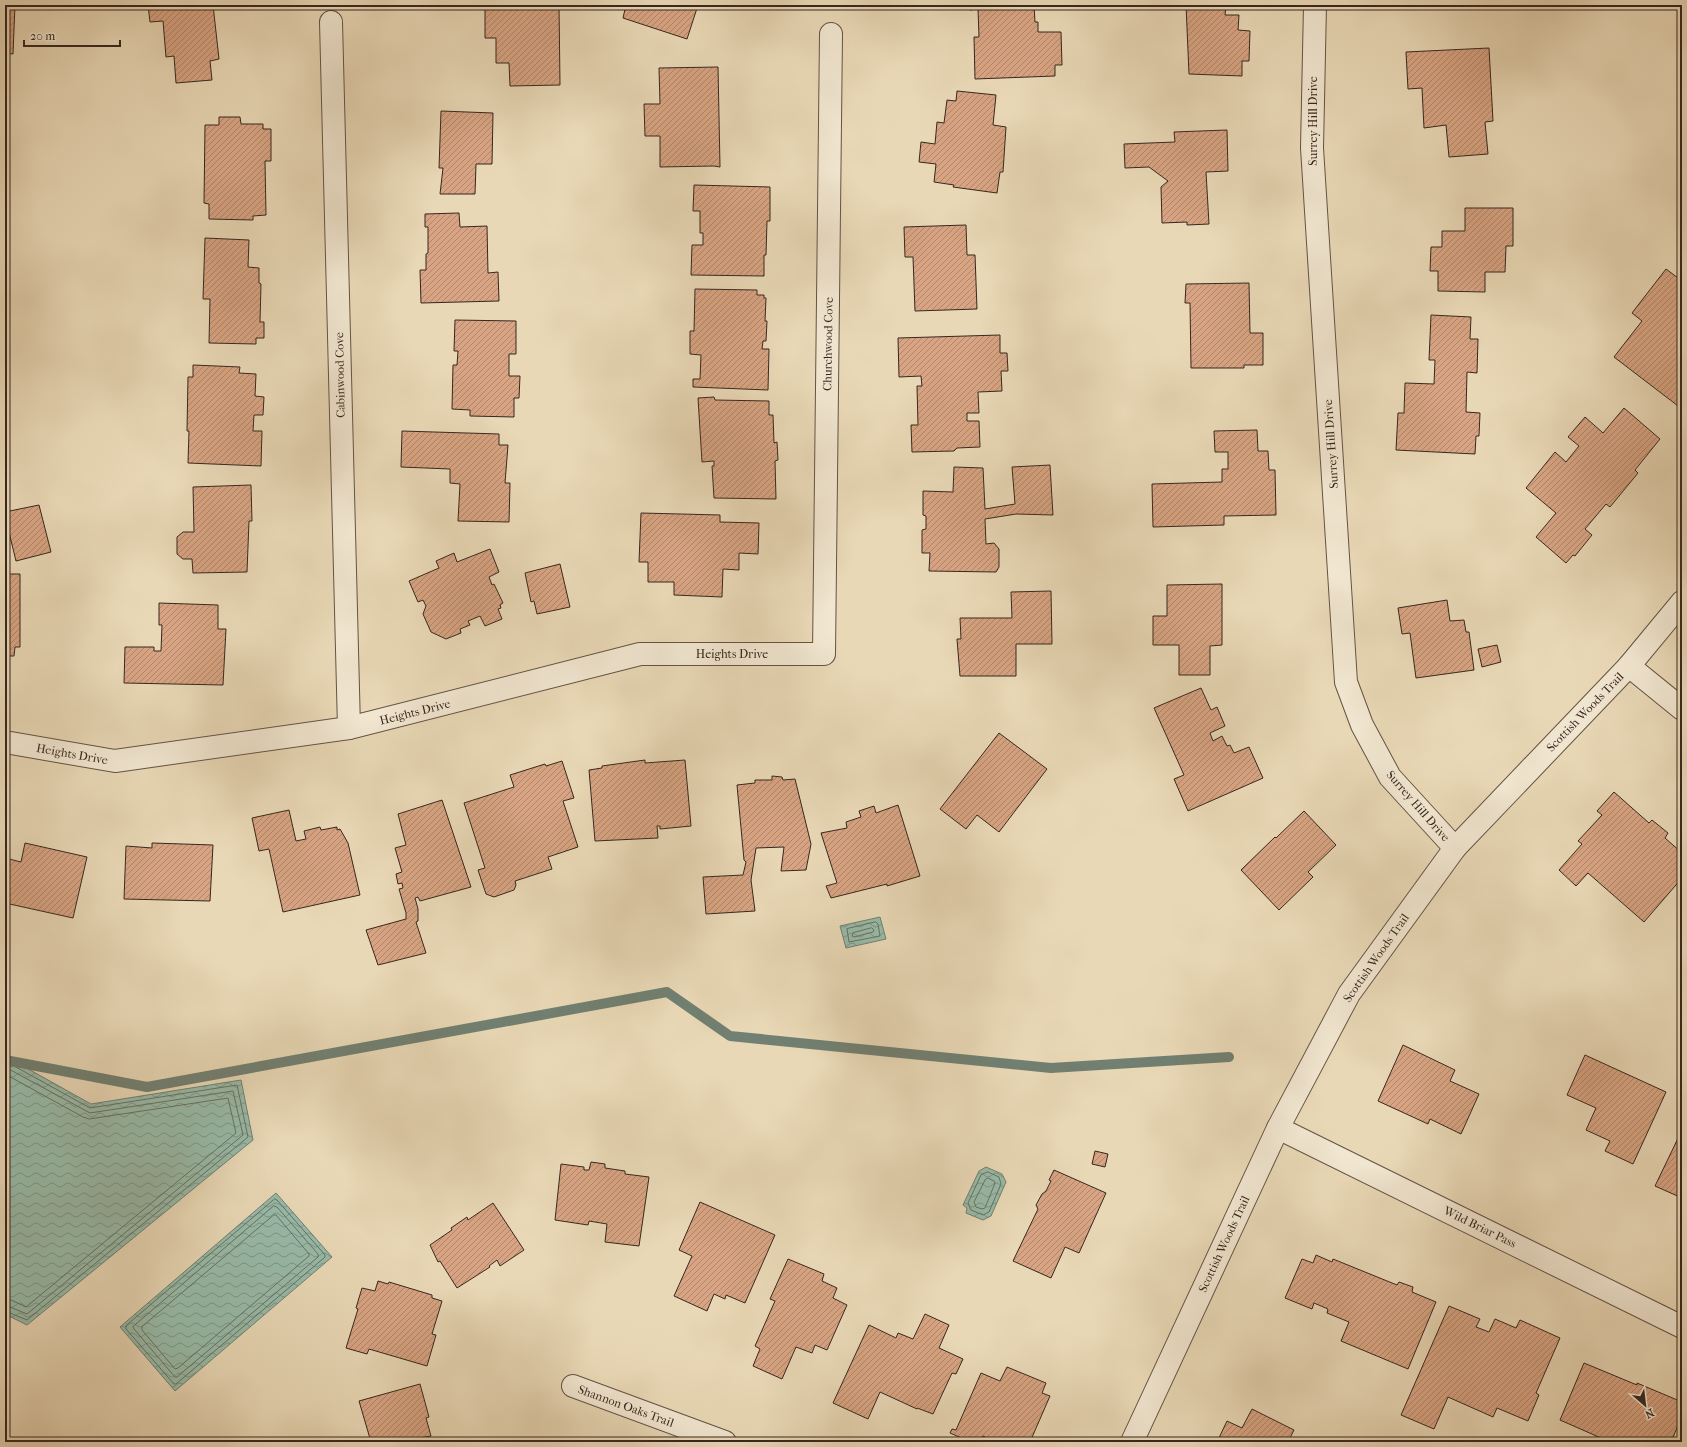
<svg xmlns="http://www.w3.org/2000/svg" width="1687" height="1447" font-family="'IM FELL French Canon',serif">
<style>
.water{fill:url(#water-waves);stroke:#718072}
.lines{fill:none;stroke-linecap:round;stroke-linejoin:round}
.shore{stroke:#687164;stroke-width:1}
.stream{stroke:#718072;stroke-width:10}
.building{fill:url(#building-hatch);stroke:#37271f}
.minor-casing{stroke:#645345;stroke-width:24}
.minor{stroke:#f1e6d0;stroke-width:22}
.labels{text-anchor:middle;stroke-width:3;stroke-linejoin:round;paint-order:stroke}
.street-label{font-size:12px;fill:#37271f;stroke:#f1e6d0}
</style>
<defs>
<pattern id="water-waves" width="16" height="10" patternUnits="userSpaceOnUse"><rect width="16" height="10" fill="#98bba9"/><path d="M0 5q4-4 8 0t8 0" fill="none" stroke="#7d9889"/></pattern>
<pattern id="building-hatch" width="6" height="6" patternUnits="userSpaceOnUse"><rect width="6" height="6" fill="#d8a483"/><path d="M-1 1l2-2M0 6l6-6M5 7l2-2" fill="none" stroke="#b0866b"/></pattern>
</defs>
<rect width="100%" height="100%" fill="#e9d8b6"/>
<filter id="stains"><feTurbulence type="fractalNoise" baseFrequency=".005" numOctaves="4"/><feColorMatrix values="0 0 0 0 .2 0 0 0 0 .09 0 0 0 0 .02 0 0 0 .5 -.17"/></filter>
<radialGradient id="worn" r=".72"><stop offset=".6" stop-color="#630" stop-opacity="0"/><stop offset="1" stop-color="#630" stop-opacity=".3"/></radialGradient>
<g class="water">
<path d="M880,917l6,22 -40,9 -6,-22z"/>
<path d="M5,1056l86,48 150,-24 12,60 -226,185 -22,-11z"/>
<path d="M986,1167l16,7 4,8 -15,34 -8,4 -17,-7 1,-5 -4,-3 16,-34z"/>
<path d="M276,1193l56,64 -157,134 -55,-64z"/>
</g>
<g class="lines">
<g class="shore">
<path d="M876,922l2,2 2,12 -31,6 -2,-13z"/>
<path d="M872,928l2,2 -1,2 -19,5 -2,-1 1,-3z"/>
<path d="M5,1061l85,47 147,-23 11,52 -221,183 -22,-9"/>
<path d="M5,1067l85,46 143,-22 10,44 -216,179 -22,-9"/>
<path d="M5,1074l78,43 6,2 139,-21 8,35 -210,174 -15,-7 -6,-1"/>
<path d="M988,1172l11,5 2,7 -12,28 -6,3 -12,-5 -3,-7 13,-28z"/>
<path d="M988,1178l6,3 1,2 -10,25 -3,1 -6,-2 -2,-5 11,-22z"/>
<path d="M275,1199l2,1 48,55v2l-149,127h-2l-48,-55v-3z"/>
<path d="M274,1206l3,1 41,47v3l-141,120h-2l-41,-48 -1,-2z"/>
<path d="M274,1215h2l33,39v2l-131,112 -3,1 -33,-39v-3z"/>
</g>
<path class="stream" d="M5,1060l142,27 520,-95 63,44 321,32 178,-11"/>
</g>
<g class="building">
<path d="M5,5h10l-2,49 -7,-1 -1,43z"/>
<path d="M148,5h65l6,54 -9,2 2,19 -36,3 -2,-27 -8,1 -3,-36 -13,1z"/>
<path d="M485,5h74l1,80 -50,1 -1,-23h-13v-25h-11z"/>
<path d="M626,5h72l-11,34 -64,-21z"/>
<path d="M970,5h64l1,17h3v10h23l1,33h-7v11l-80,3 -1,-42h5l-1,-28 -8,1z"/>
<path d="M1186,5h40l-1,10h14l-1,15 12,1 -1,30h-7v15l-53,-2z"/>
<path d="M1489,48l4,73 -8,1 3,32 -39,3 -3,-32 -22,3 -2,-40 -14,1 -2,-37z"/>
<path d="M718,67l2,100 -6,-1 -54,1v-31h-15l-1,-32h16l-1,-36z"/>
<path d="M957,91l39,4 -3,30 13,2 -3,45h-3l-3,21 -44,-6 1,-2 -20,-3 2,-18 -17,-2 2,-20 14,2 2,-22 7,1 3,-23 9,1z"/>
<path d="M441,111l52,2 -1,51h-16l-1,30h-35l3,-26h-4z"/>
<path d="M219,117h21l1,7h22v5h8v32h-6l1,54 -13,1v4l-44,-1v-15l-5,-1 1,-78h14z"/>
<path d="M1227,130l1,41 -22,1 3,52 -22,1v-3l-25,1 -1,-36 7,-6 -19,-14 -24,1 -1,-24 51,-2 -1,-10z"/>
<path d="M694,185l76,2v34h-3l-1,34h-2v21l-73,-1 1,-30h11v-12h-3v-22h-7z"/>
<path d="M1465,208h48v38h-7l-1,26h-20v20l-47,-1v-20h-8l1,-24h11v-16h23z"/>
<path d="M459,213l1,14 27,-1 1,47 10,-1 1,29 -78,2 -1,-33h6v-16l2,-1v-26h-3v-13z"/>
<path d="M966,225l1,30h8l2,54 -62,2 -2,-54h-8l-1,-30z"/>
<path d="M205,238l44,2 -1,27 11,1v15l2,1 -1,38h4v16h-8v6l-47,-1 1,-44h-7z"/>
<path d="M1666,269l16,12v128l-68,-52 28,-36 -10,-8z"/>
<path d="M1249,283l1,50h13v32h-19v3h-53l-1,-65h-5l1,-19z"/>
<path d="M695,289l62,1v5h7v3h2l-1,23h2l-1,20h-3l-1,8h7l-1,41 -75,-3v-8h7l1,-24 -11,-1v-23h4z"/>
<path d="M1431,315l40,2 -1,22h8l-1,34 -10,-1 -1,40 14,1 -1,23h-3l-1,18 -79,-4 2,-37h6l1,-30 29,1 1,-24h-6z"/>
<path d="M455,320l61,1v33h-7v22h11l-1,22h-5v19l-44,-1v-6l-18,-1 1,-44h4l1,-14h-4z"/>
<path d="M1000,335v18h7l1,18h-7l1,20 -24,1 1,21h-12v8h12l1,26 -23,1 -3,3 -42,1 -1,-27h7l-1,-39h5l-1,-10 -22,1 -1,-39z"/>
<path d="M193,365l47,2 -1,6 17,1 -1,22 9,1 -1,18h-9l-1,16h9l-1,35 -73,-3 1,-32h-2l1,-54h5z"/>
<path d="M714,397l1,3 54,1v14h4l1,28 3,-1 1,18 -3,1 1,38 -62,-1 -2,-32h2v-5l-12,1 -4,-64z"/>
<path d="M1624,408l36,31 -25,31 3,3 -28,34 -4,-3 -21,25 7,6 -17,21 -2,-1 -7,8 -30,-26 20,-24 -30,-25 29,-36 11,10 13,-16 -11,-9 17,-20 18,16z"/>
<path d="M1257,430l1,21h10l1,19h6l1,45 -52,1v9l-71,2 -1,-43 70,-2v-13h6v-17h-13l-1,-21z"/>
<path d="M402,431l97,3v11h9l-3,38h5l-1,39 -51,-1 2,-37 -10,-1v-14l-49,-2z"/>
<path d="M1050,465l3,50 -37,-1 -31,5 1,25 8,-1 5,6v18l-3,5 -67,-1 1,-18h-8v-23l4,-1v-13l-3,-1v-24l30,1 1,-25 29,1 2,41 30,-5 -3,-37z"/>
<path d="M251,485l1,36h-3l-2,51 -54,1 -1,-14h-9l-6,-5v-17l6,-5h11l-1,-45z"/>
<path d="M39,505l12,47 -35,9 -9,-37h-2v-12z"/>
<path d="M641,513l79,2v7l39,1 -1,31 -19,-1v17l-16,-1 -1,28 -48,-2v-13h-26v-20h-9z"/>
<path d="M490,549l9,23 -10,5 3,8 2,-1 9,19 -3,2 1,3 -3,1 4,10 -17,7 -5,-10 -12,5 2,4 -10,4 1,4 -15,6 -15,-7 -8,-18 3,-8 -3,-6 -5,2 -9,-21 30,-13 -3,-7 18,-8 3,9z"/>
<path d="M560,564l10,43 -33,7 -3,-13 -3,1 -6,-29z"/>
<path d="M5,574h15v73h-5l-1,9h-9z"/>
<path d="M1222,584v61l-12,1v29h-31v-30h-26v-29h14v-31z"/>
<path d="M1051,591l1,53h-36v32h-56l-3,-37h4l-1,-21h52l-1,-26z"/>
<path d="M1447,600l3,21 14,-1 2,12h3l5,38 -58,8 -6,-45 -8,1 -4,-26z"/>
<path d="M159,603l59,2v24h8l-3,56 -99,-2 1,-36h29v4h7l1,-26h-3z"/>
<path d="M1497,645l4,17 -19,5 -4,-18z"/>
<path d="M1201,688l10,22 6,-3 8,19 -15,7 3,8 9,-5 5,10 3,-1 4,8 15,-6 14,31 -75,33 -14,-32 10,-4 -30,-67z"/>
<path d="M999,733l48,36 -48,63 -22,-17 -11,14 -26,-20z"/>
<path d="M645,760v3l40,-3 6,66 -31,3v-3h-3l1,12 -63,3 -6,-71 13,-2v-2z"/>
<path d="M562,761l12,37 -11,3 15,46 -30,10 4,12 -37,12 1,4 -2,5 -20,7 -8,-3 -8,-24 7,-2 -21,-65 50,-16 -4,-12 35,-11 1,2z"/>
<path d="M772,776l10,1 1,3 12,-1 16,65 -5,26 -25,1 3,-24 -28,1 -5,32 4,31 -49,3 -3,-37 40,-2 3,-13 -2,-2 -7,-75 18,-2v-3h17z"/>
<path d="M1614,792l35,31 3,-3 16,13 -3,5 17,15v25l-38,44 -56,-49 -12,13 -17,-16 23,-26 -4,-3 24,-26 -5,-4z"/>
<path d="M442,800l29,87 -51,14 -2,-4 -3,1 3,11v12l-2,1 10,31 -48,12 -12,-35 40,-11v-6l-7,-24 4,-1 -1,-5 -4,1 -2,-10 6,-2 -7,-24 11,-3 -8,-31z"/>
<path d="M898,805l22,71 -33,10v-2l-56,14 -5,-12 11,-3 -16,-50 26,-5 -1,-6 15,-5 -2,-6 15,-5 2,7z"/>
<path d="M289,810l7,31 10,-2 -2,-8 16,-4 1,3 16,-3v3l3,-1 8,14 12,52 -77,17 -14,-63 -10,2 -7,-33z"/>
<path d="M1304,811l32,34 -28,27 5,5 -34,33 -38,-40 34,-33 1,1z"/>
<path d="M25,843l62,14 -14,61 -68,-15v-45l16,4z"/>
<path d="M152,843l61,2 -3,56 -86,-2 2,-53 26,2z"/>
<path d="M1403,1045l52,25 -5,11 29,13 -18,40 -31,-15 -2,5 -50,-23z"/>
<path d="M1585,1055l81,37 -33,72 -28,-13 5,-10 -24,-11 10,-22 -29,-13z"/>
<path d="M1682,1130v68l-27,-12z"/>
<path d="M1095,1151l13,3 -3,13 -13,-3z"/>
<path d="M591,1162l14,2v4l20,3v3l24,3 -10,69 -34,-4 2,-18 -18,-3 -1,4 -33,-5 6,-56 23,3v3h5z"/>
<path d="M1054,1170l52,23 -27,60 -14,-6 -14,31 -38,-17 25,-52 -2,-4 6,-11 4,-3 5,-10 -2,-1z"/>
<path d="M700,1202l75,33 -30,68 -19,-8 -1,4 -11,-5 -7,17 -33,-15 18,-40 -13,-6z"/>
<path d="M493,1203l31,47 -24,16 -3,-6 -8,6 1,1 -33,21 -17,-27 -2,1 -8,-17 22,-15 -1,-2 16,-11 1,3z"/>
<path d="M1316,1255l16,7 1,-3 64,26 2,-3 14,5 -1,5 24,10 -28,67 -67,-28 8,-19 -22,-9 1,-4 -14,-6 -2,6 -27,-11 17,-39 11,4z"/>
<path d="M788,1259l36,15 -2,7 15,7 -4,10 14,7 -20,45 -12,-5 -3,8 -16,-6 -14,32 -29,-13 7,-17 -5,-3 20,-45 -5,-2z"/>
<path d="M378,1281l10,3 1,-2 43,13v3l10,3 -10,33 4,1 -9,31 -58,-17 -2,5 -21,-6 12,-39 -2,-1 6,-20 13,3z"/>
<path d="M1449,1306l31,13 -4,8 13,5 6,-13 21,9 4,-8 40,18 -24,55 3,2 -11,26 -31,-13 -4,9 -45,-20 -14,32 -33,-14z"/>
<path d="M925,1314l24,11 -10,23 24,11 -7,15 -4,-1 -19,41 -16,-6v1l-37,-17 -12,27 -35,-16 36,-78 27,13 2,-5 15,6z"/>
<path d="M1584,1363l53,22v-2l45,19v14l-11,26h-61l-50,-22z"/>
<path d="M1007,1367l39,16 -4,10 8,3 -20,46h-42l1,-3 -6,-3 -2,6h-10l-21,-9 2,-4 4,1 25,-57 19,8z"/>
<path d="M420,1384l9,33 -3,1 5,18 -6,1 1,5h-55l-12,-41z"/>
<path d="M1252,1409l42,21 -6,12h-71l10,-21 15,7z"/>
</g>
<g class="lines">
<g class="minor-casing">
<g id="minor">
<path d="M1315,5l-3,143 34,534 16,43 28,52 65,71"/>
<path d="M331,22l18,706"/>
<path d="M1629,666l53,43"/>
<path d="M5,742l110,19 234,-33 291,-74h184l7,-620"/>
<path d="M1278,1128l404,199"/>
<path d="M573,1386l152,56"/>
<path d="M1132,1442l146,-314 71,-134 106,-146 174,-182 53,-64"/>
</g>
</g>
<use href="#minor" class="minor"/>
</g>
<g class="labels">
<g class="street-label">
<text transform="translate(1313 121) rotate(-90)" y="4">Surrey Hill Drive</text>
<text transform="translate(828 344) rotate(-89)" y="4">Churchwood Cove</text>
<text transform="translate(340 375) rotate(-91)" y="4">Cabinwood Cove</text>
<text transform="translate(1331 444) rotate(-94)" y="4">Surrey Hill Drive</text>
<text x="732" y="658">Heights Drive</text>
<text transform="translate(415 712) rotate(-14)" y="4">Heights Drive</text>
<text transform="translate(1585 712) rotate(-46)" y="4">Scottish Woods Trail</text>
<text transform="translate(72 754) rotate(10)" y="4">Heights Drive</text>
<text transform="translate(1418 806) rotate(49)" y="4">Surrey Hill Drive</text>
<text transform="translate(1376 958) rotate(-55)" y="4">Scottish Woods Trail</text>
<text transform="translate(1480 1227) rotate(26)" y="4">Wild Briar Pass</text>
<text transform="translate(1224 1244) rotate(-65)" y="4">Scottish Woods Trail</text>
<text transform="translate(626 1406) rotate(20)" y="4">Shannon Oaks Trail</text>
</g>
</g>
<rect width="1687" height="1447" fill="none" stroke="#e9d8b6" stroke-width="20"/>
<rect x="6" y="6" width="1675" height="1435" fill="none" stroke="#37271f" stroke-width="2"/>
<rect x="10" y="10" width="1667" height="1427" fill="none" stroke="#37271f"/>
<g transform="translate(1645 1405) rotate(152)" stroke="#f1e6d0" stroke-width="3" paint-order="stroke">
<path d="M0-3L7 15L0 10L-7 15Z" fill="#37271f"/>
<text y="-6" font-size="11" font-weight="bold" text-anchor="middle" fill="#37271f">N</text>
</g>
<path d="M24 40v6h96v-6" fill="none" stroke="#37271f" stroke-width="2"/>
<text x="30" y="40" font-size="12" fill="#37271f" stroke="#f1e6d0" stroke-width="3" paint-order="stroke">20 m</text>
<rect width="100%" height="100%" filter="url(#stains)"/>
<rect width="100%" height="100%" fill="url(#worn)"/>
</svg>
